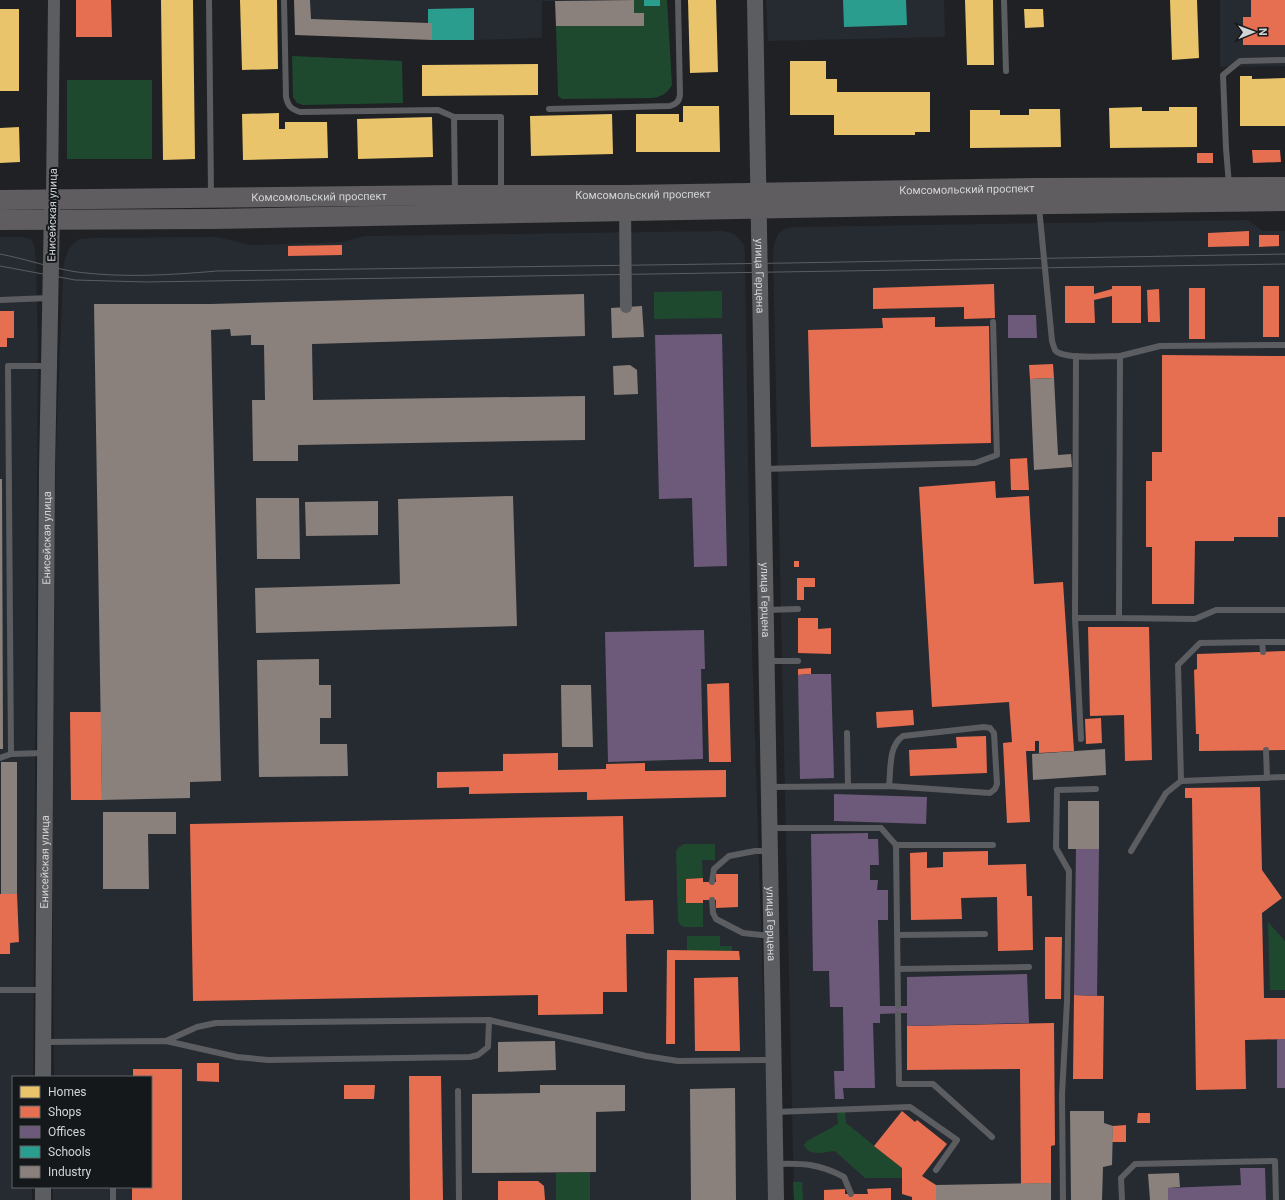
<svg xmlns="http://www.w3.org/2000/svg" width="1285" height="1200" font-family="Roboto,sans-serif">
<style>
.built{fill:#262b32;fill-rule:evenodd}
.green{fill:#1f492f}
.homes{fill:#e9c46a}
.shops{fill:#e76f51}
.offices{fill:#6d597a}
.schools{fill:#2a9d8f}
.industry{fill:#8a817c}
.lines{fill:none;stroke-linecap:round;stroke-linejoin:round}
.service{stroke:#5c5d60;stroke-width:6}
.minor{stroke:#5c5d60;stroke-width:12}
.tertiary{stroke:#5c5d60;stroke-width:16}
.primary{stroke:#605d60;stroke-width:20}
.tram{stroke:#5b5d5f;stroke-width:1}
.labels{text-anchor:middle;stroke-width:4;stroke-linejoin:round;paint-order:stroke}
.street-label{font-size:11px;fill:#d2d4d7;stroke:#15181b}
</style>
<rect width="100%" height="100%" fill="#1f2124"/>
<g class="built">
<path d="M310,0h323l-91,1v37l-68,2v-17l-163,-4z"/>
<path d="M766,0h178l1,37 -177,4z"/>
<path d="M1220,0h65v66l-65,1z"/>
<path d="M1248,220l15,11h22v969h-491l-21,-942 1,-14 4,-10 8,-6 11,-1z"/>
<path d="M723,231l9,2 7,5 5,7 1,9 5,332 20,614h-717v-13h98v-110h-97l-3,-368 5,-261 7,-173 1,-13 4,-12 6,-7 6,-4 12,-1 124,-1 35,8 93,-3 20,-6zM100,712h1l-30,88 -1,-87z"/>
<path d="M0,237h23l7,2 4,5 2,15 2,90 -5,728h-20v110h19v13h-32z"/>
</g>
<g class="green">
<path d="M634,0h10v5l15,-5h8l5,85c-5,9 -11,12 -20,13l-90,1 -4,-3 -2,-70h88v-13h-10z"/>
<path d="M292,56l110,5 1,42 -100,2 -6,-2 -4,-6z"/>
<rect x="67" y="80" width="85" height="79"/>
<path d="M722,291v27l-68,1v-27z"/>
<path d="M684,844h31v16h-13l1,18 -17,1v24h17v24h-19l-4,-2 -2,-4 -2,-69 2,-4z"/>
<path d="M1268,922l17,19v49h-15z"/>
<path d="M687,936h33v10h12v5h-45z"/>
<path d="M837,1110h8l1,13 56,45v10h-37l-30,-27c-11,1 -26,6 -31,-6l3,-4 31,-17z"/>
<path d="M590,1172v28h-34v-27z"/>
<path d="M793,1182h9l1,18h-9z"/>
</g>
<g class="homes">
<path d="M161,0h32l2,159 -32,1z"/>
<path d="M240,0h37l1,69 -36,1z"/>
<path d="M688,0h28l2,72 -28,1z"/>
<path d="M965,0h28l1,65h-27z"/>
<path d="M1170,0h27l2,58 -27,2z"/>
<rect x="0" y="9" width="19" height="82"/>
<path d="M1024,9h19l1,18 -19,1z"/>
<path d="M790,61h36v18h11v13h93v40h-15v3h-81v-20h-44z"/>
<path d="M538,64v31l-116,1v-31z"/>
<path d="M1240,76h12v3l33,-1v48h-45z"/>
<path d="M683,106h36l1,46h-84v-38h43v8h4z"/>
<path d="M1142,107v4h27v-4h28v40l-87,1 -1,-40z"/>
<path d="M1029,109h31l1,38 -91,1v-38h30v5h29z"/>
<path d="M279,113v16h6v-7h42l1,36 -85,2 -1,-46z"/>
<path d="M612,114l1,40 -82,2 -1,-40z"/>
<path d="M432,117l1,40 -75,2 -1,-40z"/>
<path d="M19,127l1,35 -20,1v-35z"/>
</g>
<g class="shops">
<path d="M76,0h35l1,37h-36z"/>
<path d="M1251,0h34v45h-42v-28h8z"/>
<path d="M1252,150h28l1,12 -28,1z"/>
<rect x="1197" y="153" width="16" height="10"/>
<path d="M1249,231v15l-41,1v-14z"/>
<path d="M1259,235h20v11l-20,1z"/>
<path d="M342,245v10l-54,1v-10z"/>
<path d="M994,284l1,34 -31,1v-12l-91,2v-21z"/>
<path d="M1065,286h29v8l18,-5v-3h29v37h-29v-27l-18,4 1,23h-30z"/>
<rect x="1263" y="286" width="16" height="51"/>
<rect x="1189" y="288" width="16" height="51"/>
<path d="M1159,289l1,33h-12l-1,-32z"/>
<path d="M0,311h14v27h-7v9h-7z"/>
<path d="M935,317v10l54,-1 2,117 -180,4 -3,-117 75,-2 -1,-10z"/>
<path d="M1162,355l123,1v161h-7v20h-44v4h-39l-1,63h-42v-57h-6v-66h6v-29h10z"/>
<path d="M1053,364l1,14 -24,1 -1,-14z"/>
<path d="M1027,458l2,32h-18l-1,-31z"/>
<path d="M995,481l1,17 33,-2 5,88 29,-2 11,169 -35,2v-12h-4v10h-9l4,71 -23,1 -4,-80 9,-1 -3,-40 -77,5 -13,-220z"/>
<rect x="794" y="561" width="5" height="6"/>
<path d="M797,578h18v9h-11v13h-7z"/>
<path d="M798,618h20v11l13,-1v26l-33,-1z"/>
<path d="M1088,627h61l3,133 -27,1 -1,-46 -34,1z"/>
<path d="M1285,651v99l-86,1v-17h-3l-2,-64 3,-1v-15z"/>
<path d="M811,668v6l-13,1v-6z"/>
<path d="M729,683l2,79h-22l-2,-78z"/>
<path d="M913,710l1,15 -37,3 -1,-16z"/>
<path d="M70,712h31l1,88h-31z"/>
<path d="M1101,718l1,25 -16,1 -1,-25z"/>
<path d="M986,736l1,37 -77,3 -1,-26 48,-2 -1,-11z"/>
<path d="M558,753v17l48,-1v-5l39,-1v8l81,-1v27l-139,3v-8l-118,2v-7l-32,1v-16l66,-1v-17z"/>
<path d="M1260,787l2,83 20,28 -20,15 2,85h21v41l-40,1 1,49 -50,1 -4,-292h-7v-10z"/>
<path d="M623,816l2,85 28,-1 1,34h-28l1,58h-24v22l-65,1v-20l-345,6 -3,-177z"/>
<path d="M988,851v14l38,-1 1,32h5l1,54 -35,1 -1,-54 -36,1 1,21 -51,1 -1,-67 17,-1v16l16,-1v-15z"/>
<path d="M716,874h22v33l-22,1v-8h-13v3h-17v-24l17,-1v4h13z"/>
<path d="M0,894h17l2,48 -9,1v11h-10z"/>
<path d="M1045,937h17l-1,62h-16z"/>
<path d="M667,950l72,1 1,9h-65v84h-9z"/>
<path d="M738,977l2,74h-45l-1,-73z"/>
<path d="M1074,995l30,1 -1,83h-30z"/>
<path d="M1054,1023l1,122 -4,1v37l-30,1 -1,-115 -113,1v-44z"/>
<path d="M197,1063h22v19l-22,-1z"/>
<path d="M133,1069h49v131h-50v-13h19v-110h-18z"/>
<path d="M409,1076h32l2,124h-33z"/>
<path d="M344,1085h31l-1,14h-30z"/>
<path d="M902,1111l13,11 2,-2 30,24 -25,32 14,9v15h-24v-3l-10,-3v-26l-28,-22z"/>
<path d="M1138,1113h12v10h-13z"/>
<path d="M1126,1125v17h-14l1,-16z"/>
<path d="M498,1181h40l6,5 1,14h-47z"/>
<path d="M891,1188v12h-67v-10l21,-1v5h23l-1,-5z"/>
</g>
<g class="offices">
<path d="M1008,315h28l1,23h-29z"/>
<path d="M722,334l5,232 -33,1 -2,-69 -33,1 -4,-164z"/>
<path d="M704,630l1,39h-4l2,90 -95,3 -3,-130z"/>
<path d="M811,674h20l3,104 -34,1 -2,-104z"/>
<path d="M834,794l93,3 -1,27 -92,-3z"/>
<path d="M868,833v6h10l1,26h-9v15h8l-1,10h11v30h-10l2,86h27v-29l120,-3 2,49 -122,3v-13l-27,1v9h-7l2,65h-32l1,11h-9l-1,-28h10l-1,-64h-13l-1,-36h-16l-2,-137z"/>
<path d="M1076,849h23l-2,147 -23,-1z"/>
<rect x="1277" y="1039" width="8" height="49"/>
<path d="M1240,1168h25l1,32h-98v-12l73,-3z"/>
</g>
<g class="schools">
<rect x="644" y="0" width="16" height="6"/>
<path d="M843,0h63l1,25 -63,2z"/>
<path d="M474,8v32h-42v-17h-4v-14z"/>
</g>
<g class="industry">
<path d="M294,0h16l1,19 121,4v17l-137,-5z"/>
<path d="M634,0v13h10v13h-88l-1,-25z"/>
<path d="M584,294l1,42 -273,8 1,56 272,-4v44l-287,5v16h-45l-1,-61h13l-1,-55h-13v-10l-20,1 -1,-7 -19,1 10,451 -31,1v16l-88,2 -8,-496h117z"/>
<path d="M642,306l2,31 -32,1 -1,-30z"/>
<path d="M630,365l7,5 1,24 -24,1 -1,-29z"/>
<path d="M1054,378l4,77 13,-1 1,13 -38,3 -4,-91z"/>
<path d="M0,479h2l1,270h-3z"/>
<path d="M513,496l4,130 -261,7 -1,-45 145,-4 -2,-85z"/>
<path d="M256,498h43l1,61h-43z"/>
<path d="M378,501v34l-72,1 -1,-34z"/>
<path d="M319,659v26h12v33h-11v26h27l1,32 -89,1 -2,-117z"/>
<path d="M561,685h30l2,62h-31z"/>
<path d="M1105,749l1,26 -73,5 -1,-26z"/>
<rect x="1" y="762" width="16" height="132"/>
<rect x="1068" y="801" width="31" height="48"/>
<path d="M103,812h73v22h-28l1,55h-46z"/>
<path d="M555,1041l1,29 -58,2v-30z"/>
<path d="M540,1085h85v26l-29,1v60l-124,1v-79l68,-1z"/>
<path d="M735,1088l1,112h-45l-1,-111z"/>
<path d="M1070,1111h34v12l9,3 -1,39 -9,2 -1,33h-31z"/>
<path d="M1179,1173l1,14 -12,1v12h-18l-2,-26z"/>
<path d="M1051,1183v17h-115v-15z"/>
</g>
<g class="lines">
<g class="service">
<path d="M209,0l2,195"/>
<path d="M284,0l2,97c2,9 5,12 14,15l138,-2 16,7"/>
<path d="M1004,0l2,71"/>
<path d="M549,109l121,-3c6,-2 9,-4 10,-11l-2,-95"/>
<path d="M1229,185l-3,-37 -3,-73 17,-14 45,-1"/>
<path d="M455,192l-1,-75h47v74"/>
<path d="M1039,207l13,134c1,3 2,7 3,9 7,10 52,6 65,6l-1,262 76,1 21,-9h69"/>
<path d="M0,300l49,-2"/>
<path d="M1120,356l40,-10 125,-1"/>
<path d="M764,469l211,-6 22,-8 -4,-133"/>
<path d="M767,610l31,-1"/>
<path d="M1075,618l1,-262"/>
<path d="M1262,642h23"/>
<path d="M768,661h30"/>
<path d="M847,733l1,53"/>
<path d="M1081,739l-6,-121h44"/>
<path d="M1266,750l1,28"/>
<path d="M11,754l-3,-388h40"/>
<path d="M0,758l11,-4 34,-1"/>
<path d="M1181,781l-3,-116 22,-22 62,-1 1,10"/>
<path d="M770,787l119,-1 101,7 5,-4 2,-5 -3,-51 -4,-5 -6,-1 -81,9c-15,10 -12,34 -14,50"/>
<path d="M770,828h111l15,17 2,161"/>
<path d="M896,845h97"/>
<path d="M1131,851l35,-58 15,-12 104,-4"/>
<path d="M712,882l2,-13 15,-13 26,-5h15"/>
<path d="M712,900l1,13 3,6 27,14 28,3"/>
<path d="M897,935l88,-1"/>
<path d="M898,969l131,-2"/>
<path d="M0,990h42"/>
<path d="M898,1014l1,70h34l59,53"/>
<path d="M166,1041l31,-14 19,-4 273,-3 157,36 32,5 94,-1"/>
<path d="M43,1042l123,-1 71,16 31,3 202,-3 8,-2 10,-8 1,-27"/>
<path d="M458,1091l1,109"/>
<path d="M775,1112l135,-5 47,33 -21,30"/>
<path d="M777,1164c26,-1 43,0 67,13l7,17"/>
<path d="M113,1187v13"/>
<path d="M1063,1200l-1,-105 5,-94 2,-130 -13,-23 1,-58 39,-1"/>
<path d="M1122,1200l-1,-22 14,-14 140,-3 1,39"/>
</g>
<g class="minor">
<path d="M52,199l2,-199"/>
<path d="M625,206l1,101"/>
</g>
<g class="tertiary">
<path id="s1" d="M755,0l21,1200"/>
<path id="s2" d="M43,1077l4,-606 5,-262"/>
<path d="M43,1200v-13"/>
</g>
<g class="primary">
<path id="s3" d="M0,200l455,-5h171l411,-7 248,-1"/>
<path d="M0,220l211,-1 686,-13 388,-5"/>
</g>
<g class="tram">
<path d="M0,254c26,5 51,14 77,18 46,6 94,3 140,-1l571,-8 497,-9"/>
<path d="M0,266l75,14 71,2 1139,-18"/>
</g>
</g>
<g class="labels">
<g class="street-label">
<text dy="4" stroke="none"><textPath href="#s3" startOffset="967">Комсомольский проспект</textPath></text>
<text dy="4" stroke="none"><textPath href="#s3" startOffset="643">Комсомольский проспект</textPath></text>
<text dy="4" stroke="none"><textPath href="#s3" startOffset="319">Комсомольский проспект</textPath></text>
<text transform="translate(52 215) rotate(-89)" y="4">Енисейская улица</text>
<text dy="4" stroke="none"><textPath href="#s1" startOffset="276">улица Герцена</textPath></text>
<text dy="4" stroke="none"><textPath href="#s2" startOffset="539">Енисейская улица</textPath></text>
<text dy="4" stroke="none"><textPath href="#s1" startOffset="600">улица Герцена</textPath></text>
<text dy="4" stroke="none"><textPath href="#s2" startOffset="215">Енисейская улица</textPath></text>
<text dy="4" stroke="none"><textPath href="#s1" startOffset="924">улица Герцена</textPath></text>
</g>
</g>
<rect x="12" y="1076" width="140" height="112" fill="#15181b" stroke="#616366"/>
<rect x="20" y="1086" width="20" height="12" fill="#e9c46a" stroke="#616366"/>
<text x="48" y="1096" font-size="12" fill="#d2d4d7">Homes</text>
<rect x="20" y="1106" width="20" height="12" fill="#e76f51" stroke="#616366"/>
<text x="48" y="1116" font-size="12" fill="#d2d4d7">Shops</text>
<rect x="20" y="1126" width="20" height="12" fill="#6d597a" stroke="#616366"/>
<text x="48" y="1136" font-size="12" fill="#d2d4d7">Offices</text>
<rect x="20" y="1146" width="20" height="12" fill="#2a9d8f" stroke="#616366"/>
<text x="48" y="1156" font-size="12" fill="#d2d4d7">Schools</text>
<rect x="20" y="1166" width="20" height="12" fill="#8a817c" stroke="#616366"/>
<text x="48" y="1176" font-size="12" fill="#d2d4d7">Industry</text>
<g transform="translate(1253 32) rotate(89)" stroke="#15181b" stroke-width="3" paint-order="stroke">
<path d="M0-3L7 15L0 10L-7 15Z" fill="#d2d4d7"/>
<text y="-6" font-size="11" font-weight="bold" text-anchor="middle" fill="#d2d4d7">N</text>
</g>
</svg>
